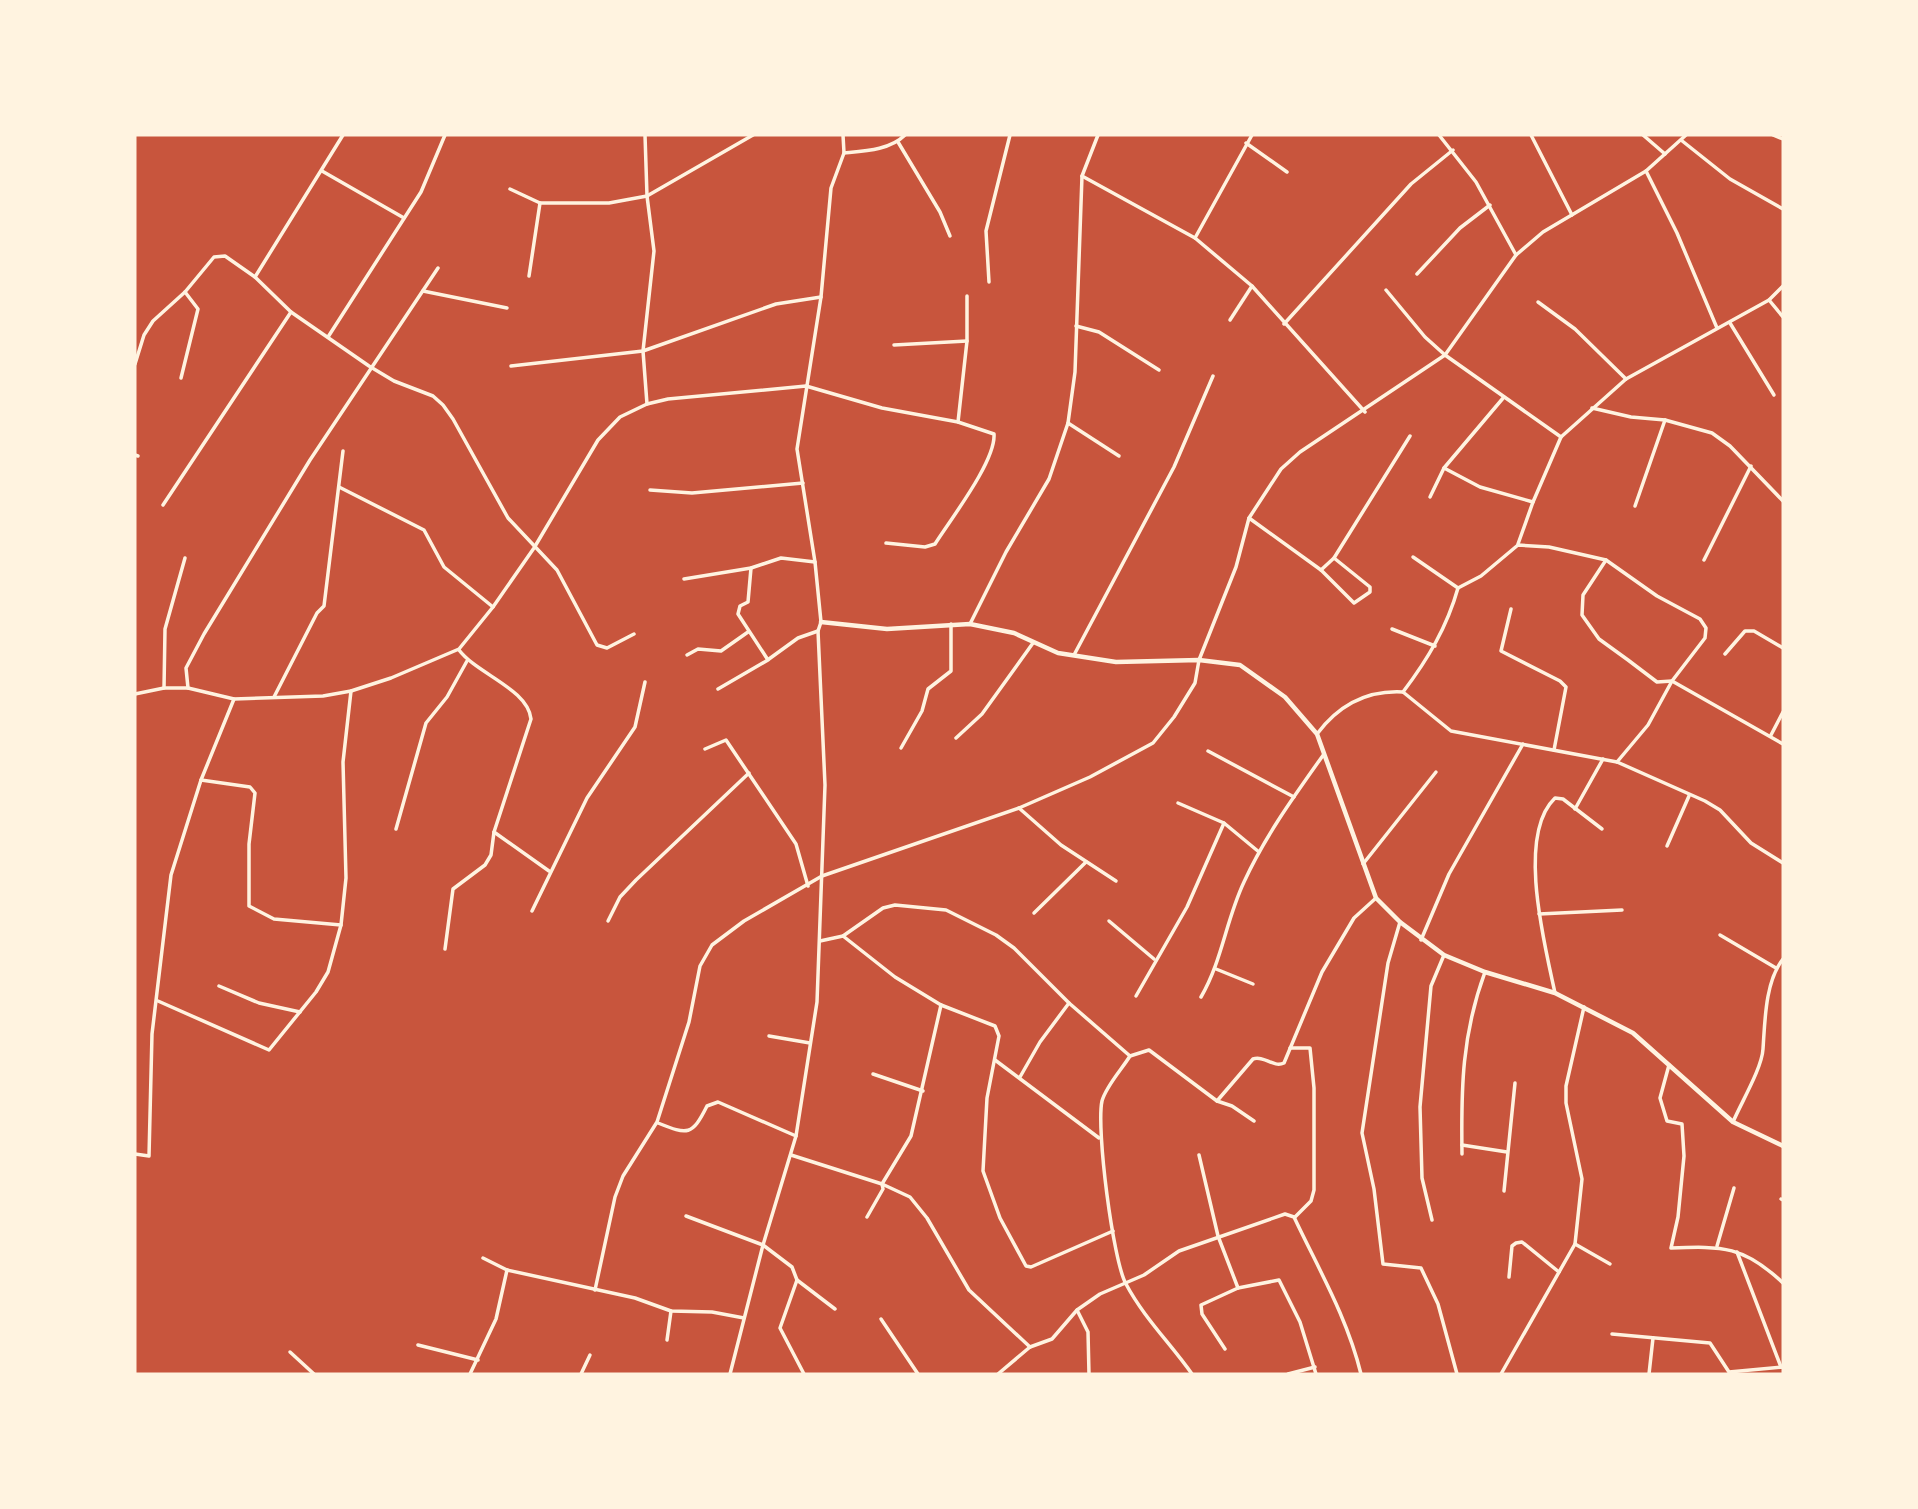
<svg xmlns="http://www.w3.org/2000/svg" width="1918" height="1509" font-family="'PT Sans',sans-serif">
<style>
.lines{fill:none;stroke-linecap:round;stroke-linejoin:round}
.minor{stroke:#fff3e0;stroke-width:3.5}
.tertiary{stroke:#fff3e0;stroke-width:4.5}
</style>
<rect width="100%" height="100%" fill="#c8553d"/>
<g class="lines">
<g class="minor">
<path d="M645,135l2,61 7,55 -11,100 4,53"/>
<path d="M1439,135l37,47 40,73"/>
<path d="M1531,135l41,80"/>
<path d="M1643,135l22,19"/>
<path d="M1773,135l10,4"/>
<path d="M1681,140l49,39 53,30"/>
<path d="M898,142l42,70 10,24"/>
<path d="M1246,143l41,29"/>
<path d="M844,153c21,-2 46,-3 61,-18"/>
<path d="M322,171l82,47"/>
<path d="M1646,171l31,62 40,95"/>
<path d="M1082,176l113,62 57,48 113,126"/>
<path d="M510,189l30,14h69l38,-7 106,-61"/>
<path d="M1195,238l57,-103"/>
<path d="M1417,274l43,-46 30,-23"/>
<path d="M529,276l11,-73"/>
<path d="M255,277l88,-142"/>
<path d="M989,282l-3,-51 24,-96"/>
<path d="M1386,290l39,47 20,18 116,82"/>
<path d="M423,291l84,17"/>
<path d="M1769,300l14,17"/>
<path d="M1538,302l37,27 51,50"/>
<path d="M1230,320l22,-34"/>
<path d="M1730,323l44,72"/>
<path d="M1284,324l127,-140 42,-34"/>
<path d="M1076,326l23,6 60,38"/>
<path d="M328,337l93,-145 24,-57"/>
<path d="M894,345l73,-4"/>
<path d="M135,364l9,-29 9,-14 32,-29 29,-35 11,-1 30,21 36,35 78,54 25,15 39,15 10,9 10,14 55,99 49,52 40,75 10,3 27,-14"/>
<path d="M511,366l132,-15 133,-47 45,-7"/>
<path d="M181,378l17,-69 -13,-17"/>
<path d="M1592,408l39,9 34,3 47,13 18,13 53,55"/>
<path d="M958,422l9,-81v-45"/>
<path d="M1068,423l51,33"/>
<path d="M135,455l3,1"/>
<path d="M1444,468l36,19 53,15"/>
<path d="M339,487l85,43 20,37 49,40"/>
<path d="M650,490l42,3 111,-10"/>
<path d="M1430,497l14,-29 60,-71"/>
<path d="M163,505l128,-193"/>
<path d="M1635,506l30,-86"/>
<path d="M1249,518l72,52 33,33 16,-11v-5l-36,-29"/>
<path d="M1518,544l15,-42 28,-65 65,-58 143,-79 14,-14"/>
<path d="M1413,557l45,31"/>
<path d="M1606,560l-23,35 -1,20 17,24 29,21 29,22 15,-1 111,63"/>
<path d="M1704,560l47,-94"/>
<path d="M1321,570l13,-12 76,-122"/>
<path d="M684,579l67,-11 30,-10 34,4"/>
<path d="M1511,609l-10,42 59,30 6,6 -12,63"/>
<path d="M970,624l36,-72 43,-73 19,-56 7,-51 7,-196 16,-41"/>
<path d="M1392,629l43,17"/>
<path d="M1725,654l20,-23h9l29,17"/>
<path d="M687,655l11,-6 23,2 27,-19"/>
<path d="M1074,655l100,-188 39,-91"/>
<path d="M769,659l29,-21 20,-7"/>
<path d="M164,688l1,-59 20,-71"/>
<path d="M188,688l-2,-20 18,-34 106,-174 128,-192"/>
<path d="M718,689l50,-29 -30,-46 2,-8 8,-4 3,-34"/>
<path d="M1403,692l48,39 166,31 88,39 15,9 31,33 32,20"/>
<path d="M135,694l29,-6h24l46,11 89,-3 28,-5 40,-13 68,-29 34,-42 41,-59 64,-108 22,-23 27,-13 21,-5 138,-13 76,22 76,14 36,12c2,27 -44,86 -59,110l-10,3 -39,-4"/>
<path d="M274,697l43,-84 7,-7 19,-155"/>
<path d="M1317,734c21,-28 50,-44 86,-42 25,-33 44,-65 55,-104l23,-12 37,-31 31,2 57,13 51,36 43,23 6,9 -1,10 -33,43 -24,44 -31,37"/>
<path d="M1771,735l12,-23"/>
<path d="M956,738l26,-24 51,-71"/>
<path d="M901,748l21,-37 6,-22 23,-18v-47"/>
<path d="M705,749l21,-9 70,104 12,42"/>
<path d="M1208,751l86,46"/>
<path d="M201,780l49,7 5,6 -6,51v62l25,13 67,6"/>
<path d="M1178,803l46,20 35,29"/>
<path d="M1019,808l42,37 55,36"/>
<path d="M1575,809l28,-50"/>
<path d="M396,829l30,-106 21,-26 20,-36"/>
<path d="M494,832l55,39"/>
<path d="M1667,846l22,-50"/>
<path d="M1363,864l73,-92"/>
<path d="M532,911l55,-113 48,-71 10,-45"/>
<path d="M1034,913l52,-51"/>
<path d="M1539,914l83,-4"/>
<path d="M608,921l12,-24 16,-17 113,-107"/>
<path d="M1109,921l45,38"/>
<path d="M1400,922l-12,41 -26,170 12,56 9,75 38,4 17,36 19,70"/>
<path d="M1720,935l56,33"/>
<path d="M843,936l52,41 46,28 54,21 4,10 -12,62 -4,73 17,47 26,48 5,1 82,-36"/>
<path d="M1421,940l28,-66 74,-130"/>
<path d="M820,941l23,-5 40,-28 12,-3 51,5 50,25 18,13 55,55 61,53"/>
<path d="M445,949l8,-60 32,-24 6,-10 3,-23 37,-113c-3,-30 -54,-45 -72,-69"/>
<path d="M1216,969l37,15"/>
<path d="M219,986l40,17 41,9"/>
<path d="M1555,993c-10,-47 -39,-158 0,-195l8,1 39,30"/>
<path d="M1136,996l51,-89 37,-84"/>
<path d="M1201,997c21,-36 25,-77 43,-115 21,-46 51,-87 80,-128"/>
<path d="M158,1001l111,49 47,-58 12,-20 13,-47 5,-47 -3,-116 8,-71"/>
<path d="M769,1036l41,7"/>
<path d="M1290,1048h20l4,40v102l-3,11 -16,16"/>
<path d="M995,1060l104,78"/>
<path d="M1669,1065l-9,33 7,23 15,3 2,32 -6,61 -7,31c52,-2 73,-2 112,35"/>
<path d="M873,1074l50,17"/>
<path d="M1020,1077l20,-35 29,-39"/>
<path d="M1217,1101l36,-42c11,-4 20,9 31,4l38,-91 32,-54 22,-20"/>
<path d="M1733,1122c8,-19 29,-54 30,-73 2,-28 2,-67 20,-90"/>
<path d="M658,1123c30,12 34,13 49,-17l11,-4 78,34"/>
<path d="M1462,1145l45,7"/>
<path d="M135,1154l14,2 3,-122 19,-159 30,-95 33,-81"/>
<path d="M1462,1154c-1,-66 0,-120 23,-182"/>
<path d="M791,1155l91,29 28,13 17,21 42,72 61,57"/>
<path d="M1199,1155l19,81 20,52"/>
<path d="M1504,1191l11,-108"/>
<path d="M1781,1199l2,1"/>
<path d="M686,1216l77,29 29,22 5,13 38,29"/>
<path d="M867,1217l16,-28 -1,-5 29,-48 30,-131"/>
<path d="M1432,1220l-10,-42 -2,-71 11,-121 13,-31"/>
<path d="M1575,1244l35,20"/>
<path d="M1717,1246l17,-58"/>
<path d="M1737,1252l44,115"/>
<path d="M483,1258l24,12 128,28 36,13 41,1 32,6"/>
<path d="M1509,1277l3,-31 4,-3 6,-1 37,30"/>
<path d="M797,1280l-17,48 24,46"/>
<path d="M595,1290l20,-93 8,-21 34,-54 32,-100 11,-56 12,-21 32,-24 78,-45 197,-68 71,-31 63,-34 21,-26 21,-34 4,-23 37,-93 13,-49 32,-49 19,-17 145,-97 71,-100 27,-23 103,-61 40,-36"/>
<path d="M1077,1310l11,22 1,42"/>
<path d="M881,1319l37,55"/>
<path d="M1612,1334l98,9 19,29 54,-5"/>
<path d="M667,1340l4,-29"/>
<path d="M418,1345l60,15"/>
<path d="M1225,1349l-23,-35 -1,-9 37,-17 41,-8 21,42 16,52"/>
<path d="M290,1352l24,22"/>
<path d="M470,1374l26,-55 11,-49"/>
<path d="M581,1374l9,-19"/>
<path d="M730,1374l33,-129 33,-109 21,-134 8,-217 -7,-154 3,-9 -6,-60 -18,-113 24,-152 10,-109 13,-35 -1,-18"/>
<path d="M998,1374l32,-27 22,-8 25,-29 23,-16 44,-19 35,-24 106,-37 9,3c25,53 53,100 67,157"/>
<path d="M1192,1374c-21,-30 -48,-56 -66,-90 -13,-23 -30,-156 -24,-183 4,-15 20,-32 28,-45l19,-6 68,51 15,5 22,15"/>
<path d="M1288,1374l27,-7"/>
<path d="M1501,1374l74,-130 7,-65 -16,-76v-17l18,-79"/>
<path d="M1649,1374l4,-36"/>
</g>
<path class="tertiary" d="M821,622l66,7 83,-5 44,9 44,20 58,9 83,-2 41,5 45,32 32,37 59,164 24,24 44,33 41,17 70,21 78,40 100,89 50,24"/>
</g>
<rect width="1918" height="1509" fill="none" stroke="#fff3e0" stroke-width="273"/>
</svg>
